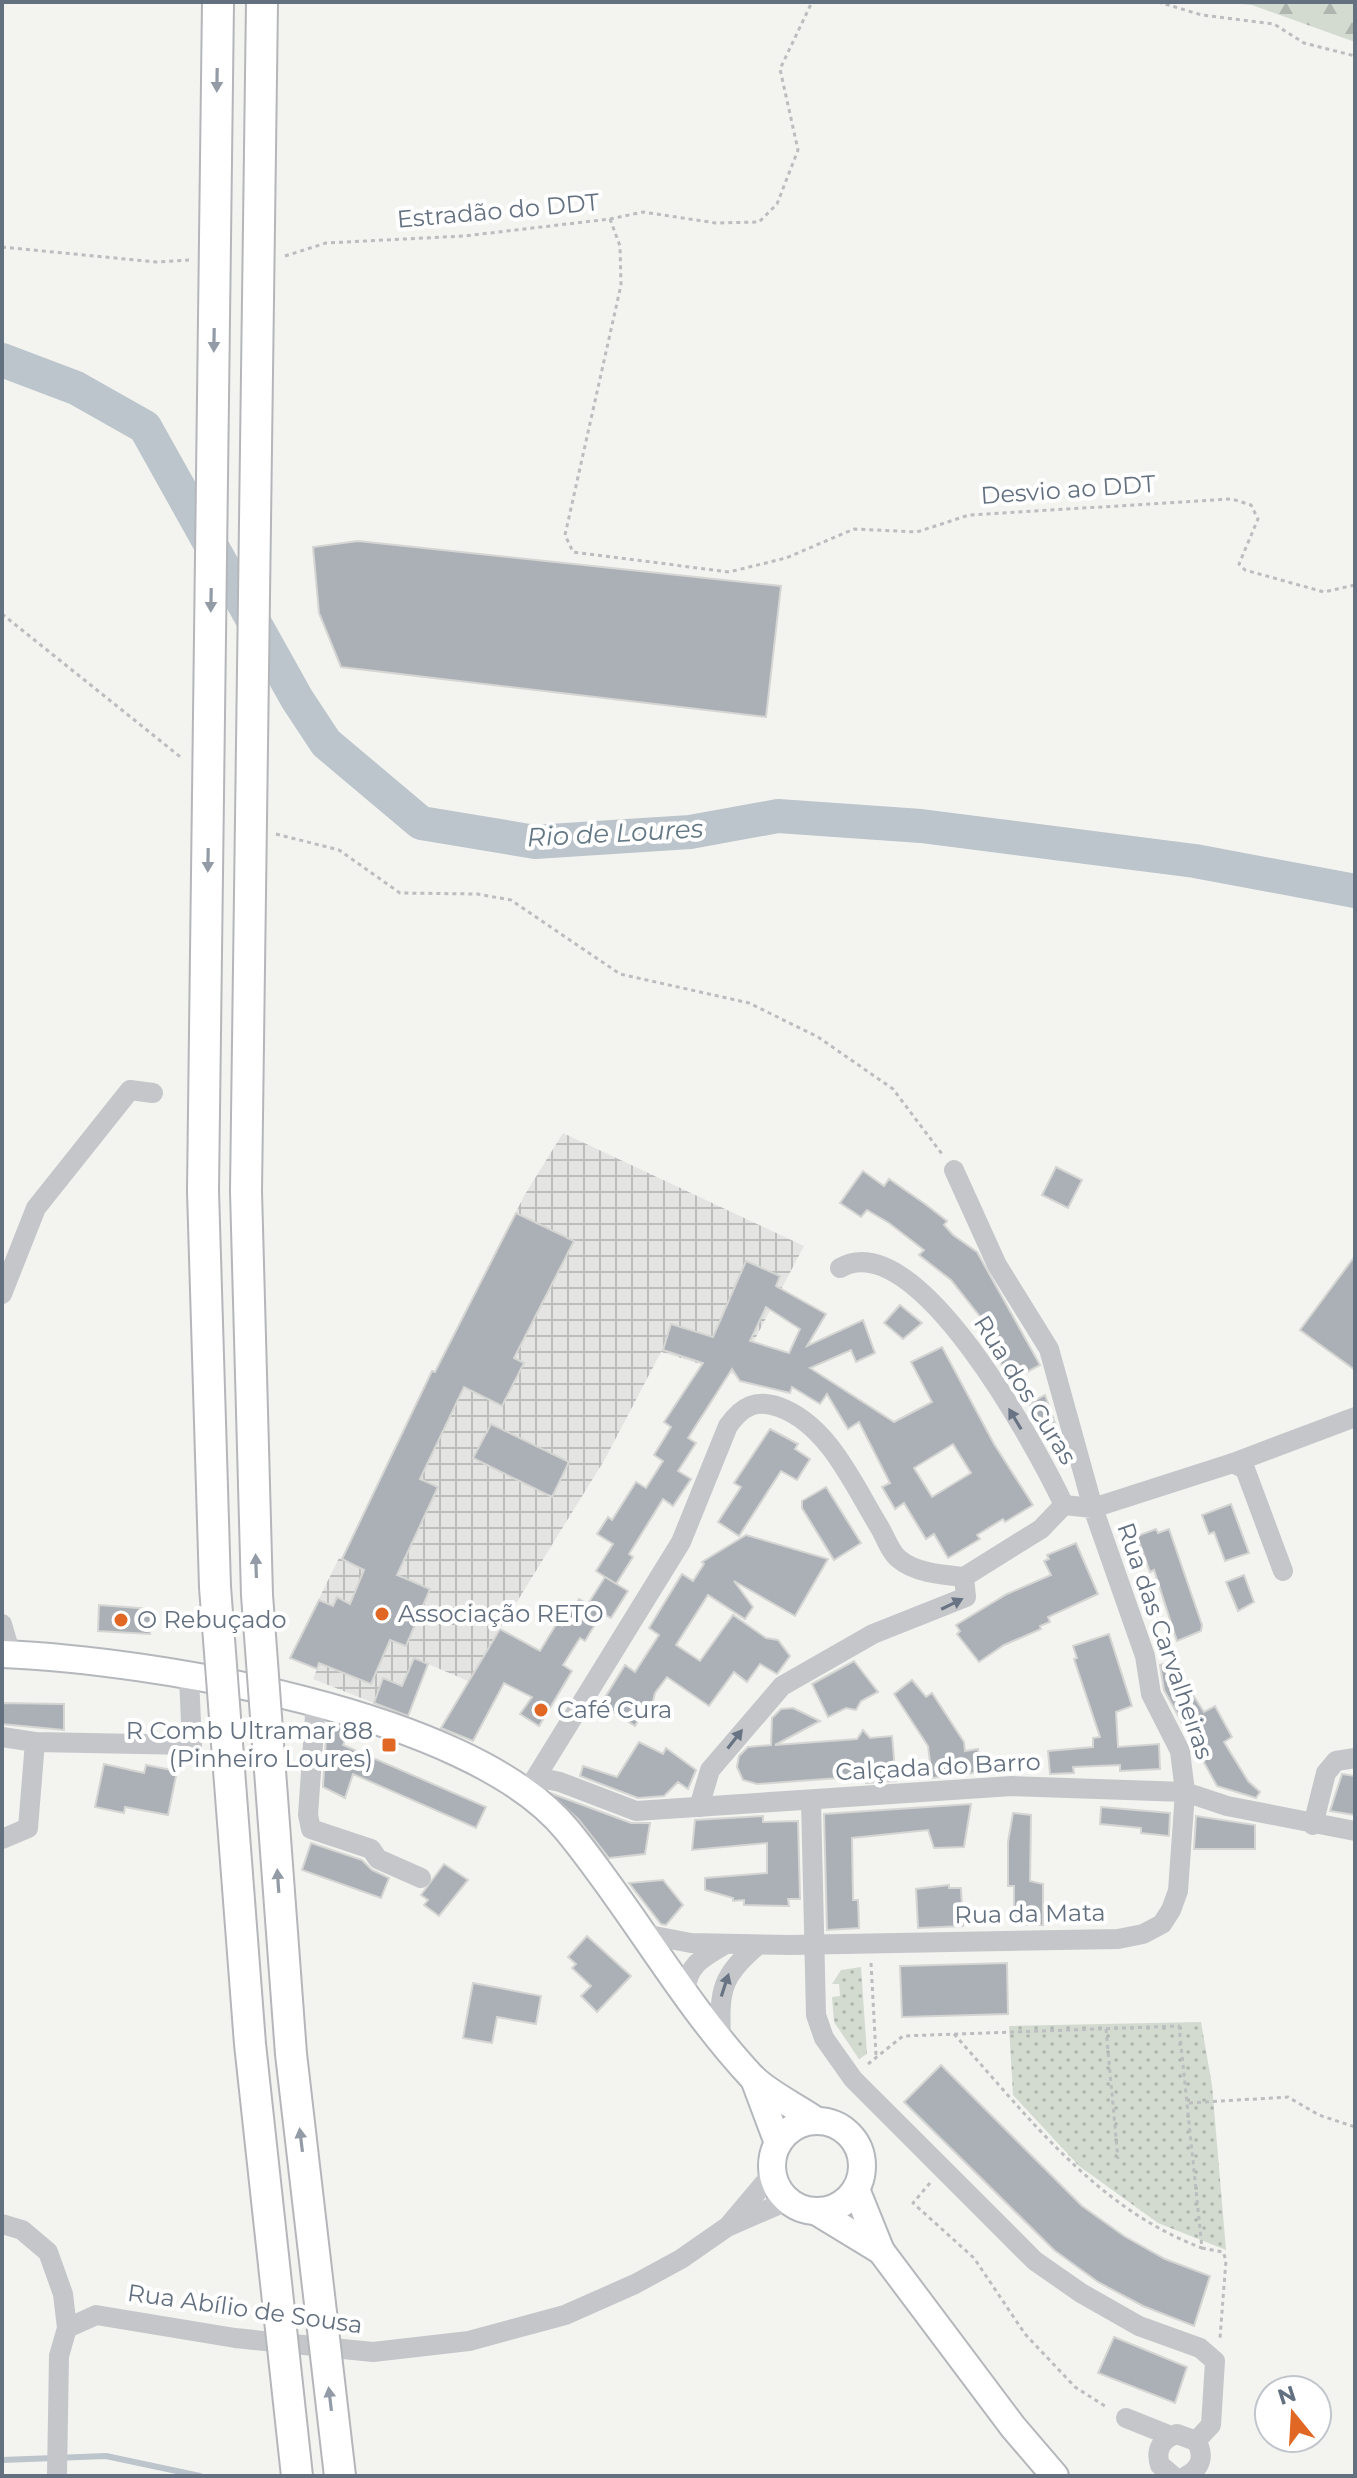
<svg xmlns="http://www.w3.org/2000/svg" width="1357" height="2478" font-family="Montserrat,sans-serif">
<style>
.industrial{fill:url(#industrial-grid)}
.green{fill:url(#green-dots)}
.forest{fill:url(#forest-firs)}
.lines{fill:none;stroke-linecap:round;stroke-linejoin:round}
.stream{stroke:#bcc5cb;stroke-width:6}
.river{stroke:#bcc5cb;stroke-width:34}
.building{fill:#aab0b5;stroke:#d5d5d3;stroke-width:2;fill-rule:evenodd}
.major-casing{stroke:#b4b7bb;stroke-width:30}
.path{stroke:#bbbdbf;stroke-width:3;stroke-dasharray:4 4;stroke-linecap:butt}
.minor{stroke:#c4c6ca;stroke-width:20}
.major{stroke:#fff;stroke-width:26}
.highway-bridge-casing{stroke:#b4b6ba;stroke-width:34;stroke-linecap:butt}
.highway-bridge{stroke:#fff;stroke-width:30}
.oneway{fill:#929ba6}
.oneway2{fill:#687484}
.poi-dot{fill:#e06824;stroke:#fff;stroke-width:3}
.labels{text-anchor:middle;stroke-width:8;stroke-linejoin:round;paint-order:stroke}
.street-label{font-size:24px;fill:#637080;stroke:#fff}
.poi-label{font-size:24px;fill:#637080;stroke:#fff;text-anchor:start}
.water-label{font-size:26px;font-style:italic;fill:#637885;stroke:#fff}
</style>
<defs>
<pattern id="industrial-grid" width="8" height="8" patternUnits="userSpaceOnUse" patternTransform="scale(2)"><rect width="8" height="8" fill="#e4e5e3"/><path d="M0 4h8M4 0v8" fill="none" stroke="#bcbebd"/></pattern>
<pattern id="green-dots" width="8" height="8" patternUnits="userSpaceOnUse" patternTransform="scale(2)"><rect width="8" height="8" fill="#d3dbd1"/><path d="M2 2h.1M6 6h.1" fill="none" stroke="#afb6af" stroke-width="1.8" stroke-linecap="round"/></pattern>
<pattern id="forest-firs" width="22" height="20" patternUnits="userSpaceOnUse" patternTransform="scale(2)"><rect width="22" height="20" fill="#d3dbd1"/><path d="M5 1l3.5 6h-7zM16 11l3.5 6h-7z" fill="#afb6af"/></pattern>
</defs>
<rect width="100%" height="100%" fill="#f3f4f0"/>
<path class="industrial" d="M563,1133l241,113 -68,129 -75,-23 -56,107 -137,222 -54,-23 -12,28 -19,-8 -9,25 -61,-24 4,-10 -27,-11 8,-17 41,-83 4,1 89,-188 3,1 89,-176z"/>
<g class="green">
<path d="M861,1967l6,87 -8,5 -25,-37 -2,-25 8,-1 -1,-12h-7l9,-14z"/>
<path d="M1201,2022l11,63 14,165 -68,-27 -79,-57 -66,-71 -4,-69z"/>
</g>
<path class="forest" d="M1219,2h136v40l-103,-37z"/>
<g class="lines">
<path class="stream" d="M2,2460l104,-4 94,20"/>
<path class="river" d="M2,360l74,28 69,39 152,272 29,44 95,80 114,19 155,-10 88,-16 143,10 274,35 160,30"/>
</g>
<g class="building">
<path d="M358,541l423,45 -15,131 -425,-50 -22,-54 -6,-66z"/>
<path d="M1056,1167l26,13 -14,28 -26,-13z"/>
<path d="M863,1171l21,15 5,-7 36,25 22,17 -3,4 9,10 24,17 63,113 -30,16 -13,-25 5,-2 -16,-30 -35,-44 -32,-25 5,-5 -35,-27 -22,-13 -6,7 -21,-14z"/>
<path d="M516,1213l58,28 -60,117 10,5 -22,43 -38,-19 -44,92 18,8 -41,88 33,14 -24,57 -16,-6 -19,44 -52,-21 -2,6 -27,-11 29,-58 14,6 4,-9 13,7 14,-34 -22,-11 90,-188 3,1z"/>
<path d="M1355,1256v114l-55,-40z"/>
<path d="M746,1261l34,15 -4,10 50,28 -19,32 56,-26 12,33 -19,9 -5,-12 -41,18 84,54 38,-20 -21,-40 31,-15 52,97 39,61 -28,17 -2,-3 -26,16 3,4 -32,19 -14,-24 -8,5 -22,-36 -9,6 -13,-22 8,-4 -31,-61 -11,7 -21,-35 -7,10 -28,-17 -2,6 -50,-12 -8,-12 -44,69 8,5 -18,28 13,8 -18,27 -10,-7 -34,55 4,3 -17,27 -20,-13 17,-27 -16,-10 11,-17 4,3 24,-38 10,6 17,-27 -9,-6 17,-28 -7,-5 39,-59 -40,-13 8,-26 42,13zM766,1307l34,22 -11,24 -39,-12zM953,1444l18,29 -39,24 -18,-29z"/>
<path d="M900,1305l22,18 -19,16 -19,-16z"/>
<path d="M1045,1395l16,45 -8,5 -24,-41z"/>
<path d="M491,1424l78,38 -17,35 -79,-39z"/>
<path d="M770,1429l28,15 -3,5 15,10 -13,21 -16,-9 -42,65 -21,-14 23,-35 -7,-4z"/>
<path d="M826,1487l35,56 -27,17 -32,-52v-7z"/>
<path d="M1231,1504l18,49 -24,8 -11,-29 -5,2 -7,-19z"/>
<path d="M1156,1529l2,4 11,-4 33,96 -1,6 -24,10 -23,-71 -4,2 -13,-36z"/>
<path d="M746,1535l82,24 -33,57 -61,-35 19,26 -8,12 -37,-24 -32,50 24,16 33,-46 33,23 12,2 12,16 -13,18 -17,-10 -13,18 -13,-10 -25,34 -42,-29 -12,16 -5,20 -10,4 -5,9 -34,-22 24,-39 10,7 24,-37 -10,-7 33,-54 11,7 11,-17 -2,-2z"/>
<path d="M1076,1543l22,51 -50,23 2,5 -10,4 1,3 -37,16 -25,17 -22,-28 3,-3 -4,-6 51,-31 44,-19 -7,-14 5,-2 -2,-4z"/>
<path d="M1244,1575l10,27 -16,9 -12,-29z"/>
<path d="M605,1577l23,14 -17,27 -9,-5 -17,28 -5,-3 -17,27 9,6 -33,55 -19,-12 12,-17 -28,-14 -31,58 -32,-13 59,-99 40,22 17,-28 5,3 17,-27 9,5z"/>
<path d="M99,1605l52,4 -1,25 -52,-3z"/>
<path d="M1109,1634l23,72 -16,6 2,35 41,-3 1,25 -40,2v-6l-47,2 1,6 -24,1 -2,-23 45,-4v-9l7,-1 -26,-78 3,-1 -4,-12z"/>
<path d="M414,1658l14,6 -20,52 -34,-13 9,-25 19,8z"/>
<path d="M854,1661l24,31 -17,9 -5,9 -10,-2 -18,9 -16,-33z"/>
<path d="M1167,1663l6,21 9,-6 22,34 11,-6 17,31 -8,5 24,39 12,11 -4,6 -39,-12 -53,-96 -4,-25z"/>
<path d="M912,1680l14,17 6,-4 32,49 1,9 13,-2 3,23 -49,6 -4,-32 -34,-52z"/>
<path d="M2,1703l62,1v26l-62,-6z"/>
<path d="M793,1708l27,13 -45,24 82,-6 6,-9 7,8 22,-2 4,45 -30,2v-7l-109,8 -14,-4 -6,-13 2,-11 9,-9 23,-2 1,-27 9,-9z"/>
<path d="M327,1724l22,6 -6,15 143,62 -10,21 -123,-54 -8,24 -22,-11z"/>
<path d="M639,1742l24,12 3,-6 30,22 -8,19 -10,-7 -14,14 -26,2 -58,-22 3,-10 34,11z"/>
<path d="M104,1764l40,9 2,-8 31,6 -9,44 -43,-8 -1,6 -29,-6z"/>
<path d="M1342,1774l13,2v39l-25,-4z"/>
<path d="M550,1793l81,30h19l-5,31 -36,4 -30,-38z"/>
<path d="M971,1804l-7,43 -30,1 -6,-18 -76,8 1,62h5l1,28 -32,2 -3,-116z"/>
<path d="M1101,1807l69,6 -1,23 -28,-3v-5l-41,-4z"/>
<path d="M1013,1813l18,2 -1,66 13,3v41h-29v-39h-6v-44z"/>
<path d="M763,1816v6l35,-1 2,78h-12l1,7 -45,-1v-5l-11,1v-3l-28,-8v-12l62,-5v-30l-75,7 3,-30z"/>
<path d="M1196,1816l59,9v24h-61z"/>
<path d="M311,1843l51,17 10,10 17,8 -8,20 -79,-28z"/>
<path d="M444,1864l24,16 -29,36 -15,-11 4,-5 -7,-5z"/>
<path d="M663,1880l20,25 -17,20 -5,-1 -32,-41z"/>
<path d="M949,1885v3h12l2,38 -45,2 -2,-39z"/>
<path d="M587,1936l44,40 -34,36 -16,-16 10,-10 -19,-18 4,-4 -8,-7z"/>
<path d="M1007,1963l1,51 -106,3 -2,-51z"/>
<path d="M473,1983l68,13 -5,28 -39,-7 -5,26 -29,-5z"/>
<path d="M941,2065l141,141 42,30 41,23 45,17 -16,50 -51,-20 -45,-24 -44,-32 -150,-148z"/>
<path d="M1114,2337l73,30 -12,36 -77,-30z"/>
</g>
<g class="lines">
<g class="major-casing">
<g id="major">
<path d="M2,1654c148,6 469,58 565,176 65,79 115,172 185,247 17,17 45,30 65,44"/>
<path d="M754,2079l24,64"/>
<circle cx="817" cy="2166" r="45"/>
<path d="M856,2189l25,62 132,176 42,49"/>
<path d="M817,2212l64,39"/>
</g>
</g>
<g class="path">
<path d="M1158,2l44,13 72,9 30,19 51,13"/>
<path d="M610,219l10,27 1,39 -56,250 8,17 156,20 57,-14 68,-29 63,3 52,-17 263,-16 19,6 7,14 -19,45 6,6 79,22 31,-7"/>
<path d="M2,247l154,15 33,-2"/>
<path d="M285,256l41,-13 138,-7 146,-17 33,-7 73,11 43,-1 18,-18 21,-54 -18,-81 32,-67"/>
<path d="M2,614l181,145"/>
<path d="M276,834l63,16 61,43 77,1 34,6 109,74 129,29 69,34 75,52 49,65"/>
<path d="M871,1963l5,92"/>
<path d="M1106,2029l12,130"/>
<path d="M954,2034c74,82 141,174 248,214"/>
<path d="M868,2064l35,-28 276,-10 23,222 21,4 3,8 -6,78"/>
<path d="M1189,2103l99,-6 31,18 36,12"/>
<path d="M930,2183l-17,20 61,55 51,76 50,53 33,21"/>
</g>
<g class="minor">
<path d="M954,1170l43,95 52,84 44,159 140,-45 122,-46"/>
<path d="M2,1294l34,-86 94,-118 23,3"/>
<path d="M1233,1463l12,6 38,102"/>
<path d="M2,1624l9,31"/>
<path d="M316,1701l-8,114 3,14 60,20 7,10 43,19"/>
<path d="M2,1737l33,5 157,3 -3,-68"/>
<path d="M527,1790l19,-11 14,3 76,29 376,-25 173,6 42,14 128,25"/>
<path d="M528,1790l153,-248 47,-116c14,-20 28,-27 51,-19 50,18 75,79 101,121 5,9 11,25 19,31 16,14 45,16 65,18"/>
<path d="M811,1800l5,215 8,23 29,41 182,182 46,32 58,33 61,22 15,13 -4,64 -15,16"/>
<path d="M699,1807l11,-37 72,-84 91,-52 93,-37 -2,-20 77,-48 23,-24c-26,-55 -147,-282 -224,-237"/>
<path d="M1313,1825l13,-52 10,-12 19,-3"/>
<path d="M2,1839l26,-11 7,-86"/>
<path d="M644,1934l47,9 98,2 329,-6 25,-5 19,-10 9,-14 7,-19 7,-99 -5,-41 -29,-57 -6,-38 -52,-148 -29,-3"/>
<path d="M685,1990c4,-27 19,-33 41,-46"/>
<path d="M721,2038c-2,-48 0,-62 37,-93"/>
<path d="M2,2224l20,6 26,22 15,42 4,34 -8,28 -2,120"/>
<path d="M730,2224l42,-50"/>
<path d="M67,2328l29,-13 139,23 138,14 96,-11 96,-26 70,-31 46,-25 46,-32 60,-26"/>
<path d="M1126,2418l45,18"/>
<path d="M1173,2476l-13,-11c-5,-15 2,-27 17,-31l19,7c9,14 5,28 -10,35"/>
</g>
<use href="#major" class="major"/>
<g class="highway-bridge-casing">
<g id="highway-bridge">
<path d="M218,2l-15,1189 12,396 35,457 47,432"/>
<path d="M262,2l-16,1189 11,404 34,459 49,422"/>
</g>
</g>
<use href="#highway-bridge" class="highway-bridge"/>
</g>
<defs><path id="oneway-solid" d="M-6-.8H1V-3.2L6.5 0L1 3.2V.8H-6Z" transform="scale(2)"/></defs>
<g class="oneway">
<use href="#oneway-solid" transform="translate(217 80) rotate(91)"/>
<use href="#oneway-solid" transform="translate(214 340) rotate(91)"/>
<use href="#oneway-solid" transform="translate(211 600) rotate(91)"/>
<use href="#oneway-solid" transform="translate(208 860) rotate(91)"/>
<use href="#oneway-solid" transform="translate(256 1566) rotate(-92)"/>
<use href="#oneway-solid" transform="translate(278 1881) rotate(-94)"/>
<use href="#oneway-solid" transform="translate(301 2140) rotate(-97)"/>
<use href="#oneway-solid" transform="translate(330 2399) rotate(-97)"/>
</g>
<g class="oneway2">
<use href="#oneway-solid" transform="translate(1015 1419) rotate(-121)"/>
<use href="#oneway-solid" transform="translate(952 1604) rotate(-26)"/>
<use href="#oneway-solid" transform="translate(735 1739) rotate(-52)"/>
<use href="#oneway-solid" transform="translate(725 1985) rotate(-72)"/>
</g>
<g class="poi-dot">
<circle cx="382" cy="1614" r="8"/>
<circle cx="121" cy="1620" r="8"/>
<circle cx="541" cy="1710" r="8"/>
<rect x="381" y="1737" width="16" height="16" rx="4"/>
</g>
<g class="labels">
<g class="street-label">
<text transform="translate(498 211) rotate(-5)" y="8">Estradão do DDT</text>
<text transform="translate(1068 490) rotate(-4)" y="8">Desvio ao DDT</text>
<text transform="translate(1025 1390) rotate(58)" y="8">Rua dos Curas</text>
<text transform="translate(1165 1641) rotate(71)" y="8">Rua das Carvalheiras</text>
<text transform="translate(938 1767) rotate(-3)" y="8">Calçada do Barro</text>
<text transform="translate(1030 1914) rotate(-1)" y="8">Rua da Mata</text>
<text transform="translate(245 2309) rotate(8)" y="8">Rua Abílio de Sousa</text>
</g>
<g class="poi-label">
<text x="398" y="1622">Associação RETO</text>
<text x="137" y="1628">O Rebuçado</text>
<text x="557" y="1718">Café Cura</text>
<text x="373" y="1739" text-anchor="end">R Comb Ultramar 88<tspan x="373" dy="28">(Pinheiro Loures)</tspan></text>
</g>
<g class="water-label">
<text transform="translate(615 833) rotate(-3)" y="9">Rio de Loures</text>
</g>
</g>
<rect width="1357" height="2478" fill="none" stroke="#637080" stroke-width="8"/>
<g transform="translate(1293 2414) rotate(342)"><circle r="38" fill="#ffffff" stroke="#c1c6cc" stroke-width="2"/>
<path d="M0-6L14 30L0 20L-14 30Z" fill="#e06824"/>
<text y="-12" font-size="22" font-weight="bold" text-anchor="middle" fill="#637080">N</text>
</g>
</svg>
